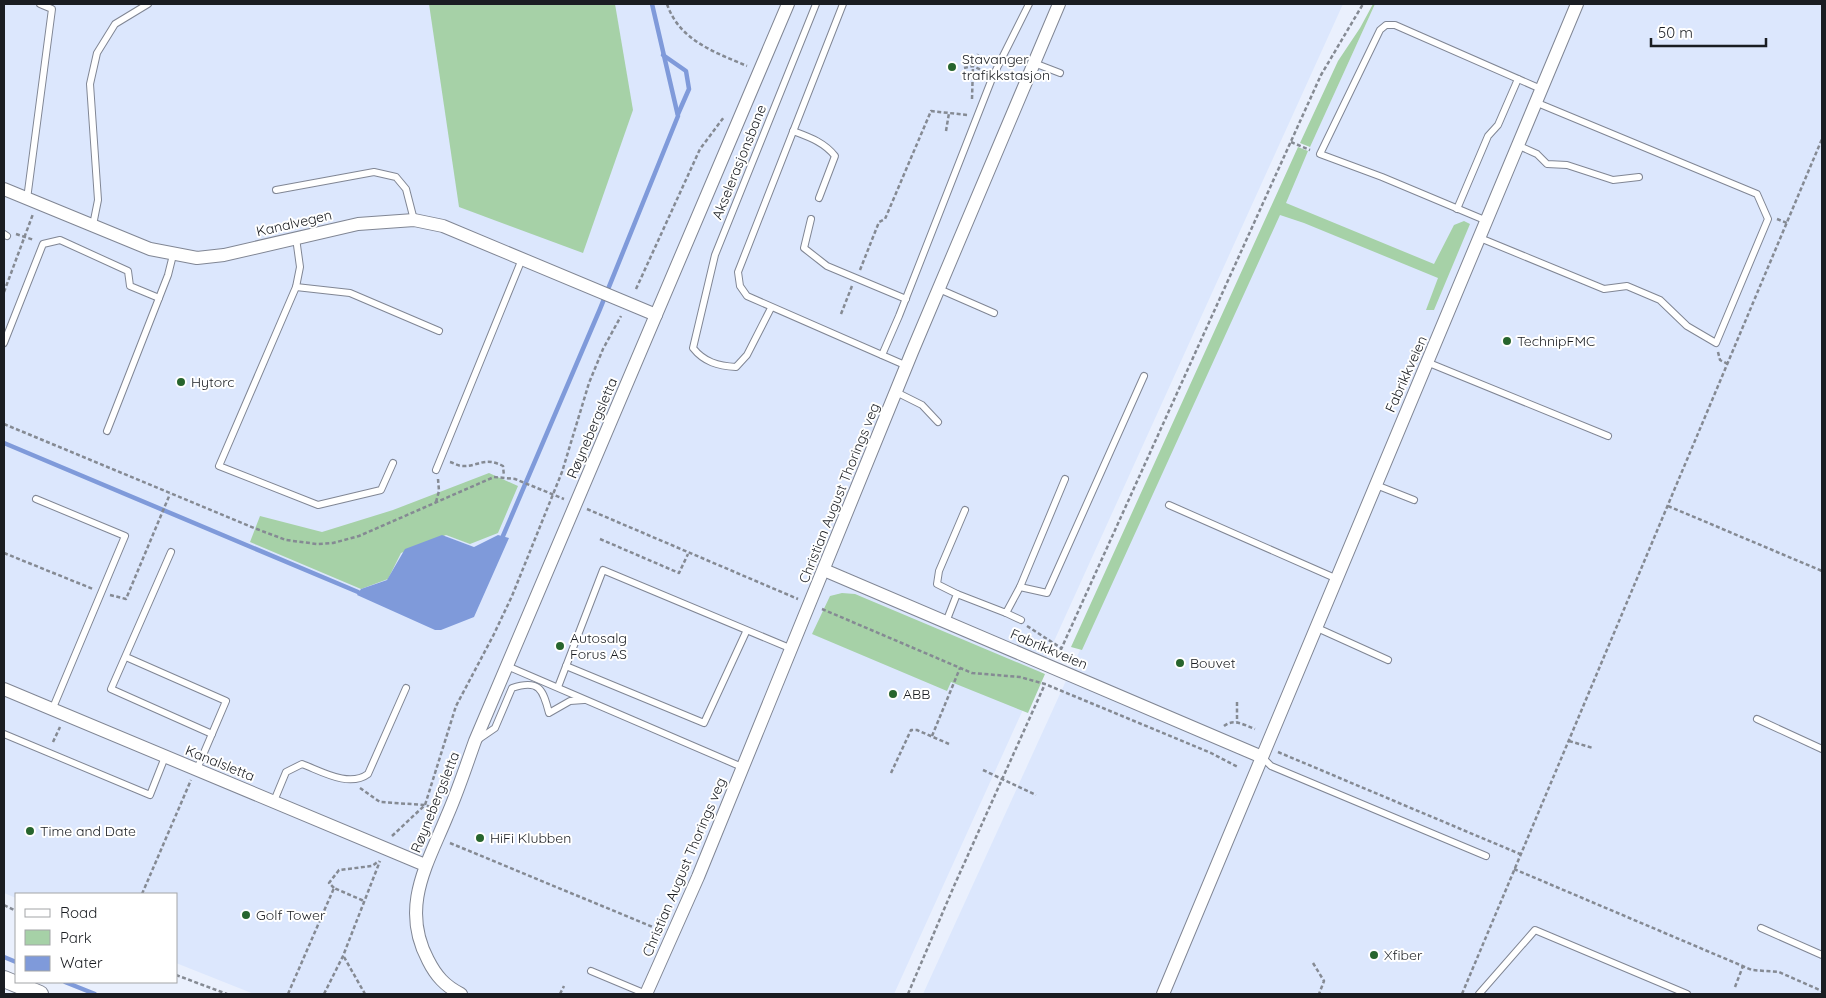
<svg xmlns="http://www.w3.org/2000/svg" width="1826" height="998" font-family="Quicksand,sans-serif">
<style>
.built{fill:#dce7fd;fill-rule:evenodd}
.green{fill:#a6d1a7}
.water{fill:#7f9ada}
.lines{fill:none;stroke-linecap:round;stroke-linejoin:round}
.stream{stroke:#7f9ada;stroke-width:4.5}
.service-casing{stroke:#808694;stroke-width:8}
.minor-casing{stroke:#808694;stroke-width:14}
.tertiary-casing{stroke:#808694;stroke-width:18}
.path{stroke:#858a93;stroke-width:2.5;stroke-dasharray:4 2.5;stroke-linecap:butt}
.service{stroke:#fff;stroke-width:6}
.minor{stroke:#fff;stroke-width:12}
.tertiary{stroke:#fff;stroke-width:16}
.poi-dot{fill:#27652d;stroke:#fff;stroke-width:2}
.labels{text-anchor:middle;stroke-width:4;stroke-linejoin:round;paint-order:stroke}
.poi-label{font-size:14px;fill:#1a1d22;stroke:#fff;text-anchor:start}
.street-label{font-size:14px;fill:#1a1d22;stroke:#fff}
</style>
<rect width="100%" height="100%" fill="#eaf0fd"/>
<g class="built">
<path d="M4,4h1339l-449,990h-640l-78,-31v-69h-160v4l-12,-5zM441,535l33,12 24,-12 -63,95 -74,-41 26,-9z"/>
<path d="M1375,4h447v990h-899z"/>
</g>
<g class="green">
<path d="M429,4h186l18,106 -50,143 -124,-46z"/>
<path d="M1373,4h2l-65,143 -10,-4 38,-82 22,-33z"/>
<path d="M1298,147l10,4 -22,52 148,61 20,-39 10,-4 6,3 -36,86h-8l12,-32 -134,-55 -24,-8 -198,435 -11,-3z"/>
<path d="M489,473l29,13 -20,47 -28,11 -24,-9 -45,18 -13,26 -27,10 -111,-47 10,-26 62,16 71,-22z"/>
<path d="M842,593l13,1 190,80 -17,39 -77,-31 -4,9 -135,-57 18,-38z"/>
</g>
<path class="water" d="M442,535l32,12 24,-12 11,3 -35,79 -33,13h-6l-78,-35 4,-6 26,-9 18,-31z"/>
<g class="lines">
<g class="stream">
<path d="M663,55l23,16 3,18 -11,25"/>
<path d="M4,443l354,149"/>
<path d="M503,536l97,-227 78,-193 -26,-112"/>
<path d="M4,957l12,5"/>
<path d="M65,982l30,12"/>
</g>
<g class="service-casing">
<g id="service">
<path d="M843,4l-105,268 2,14 7,10 160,70"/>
<path d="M1034,63l26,10"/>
<path d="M793,131c16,6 31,11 42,25l-16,42"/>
<path d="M1517,145l20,9 10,10 20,1 46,15 26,-3"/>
<path d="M276,190l98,-18 22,5 10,12 8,31"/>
<path d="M27,199l25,-190 -12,-5"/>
<path d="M1457,209l31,-73 10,-11 20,-46"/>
<path d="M811,219l-7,29 23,18 79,33"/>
<path d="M1487,221l-105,-44 -62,-23 60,-124 6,-5h9l146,64"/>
<path d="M93,225l5,-25 -8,-116 7,-31 18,-29 33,-20"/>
<path d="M4,234l3,2"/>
<path d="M296,238l4,29 -4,20 -77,179 99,39 63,-15 12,-27"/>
<path d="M1480,238l124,51 23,-3 33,14 27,26 29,17 52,-124 -11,-25 -222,-92"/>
<path d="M296,287l54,6 89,38"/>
<path d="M939,289l55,24"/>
<path d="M771,308l-24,47 -11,12c-18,-1 -32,-5 -43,-19l22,-93 101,-251"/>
<path d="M4,343l39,-99 17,-4 68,31 2,15 29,12"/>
<path d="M882,355l17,-39 94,-240 36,-72"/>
<path d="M1429,363l179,73"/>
<path d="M896,392l26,13 16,17"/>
<path d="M107,431l61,-156 5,-20"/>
<path d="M436,470l86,-211"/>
<path d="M1376,485l38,15"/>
<path d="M36,499l89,37 -73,174"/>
<path d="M1169,505l166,73"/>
<path d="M171,552l-60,137 101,45"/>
<path d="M1020,587l45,-108"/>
<path d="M957,594l49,19 14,-26 27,6 97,-217"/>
<path d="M1006,613l15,7"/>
<path d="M946,622l11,-28 -20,-10 2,-13 26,-61"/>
<path d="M1315,627l73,33"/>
<path d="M126,657l100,44 -29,68"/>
<path d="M507,666l235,101"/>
<path d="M566,666l138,57 42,-91"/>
<path d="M558,687l45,-117 189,79"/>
<path d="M1757,719l65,30"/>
<path d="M4,734l146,61 15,-38"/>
<path d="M479,739l16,-11 17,-40c27,-9 31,1 37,25l21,-12 14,-1"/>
<path d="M1262,757l9,9 215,90"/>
<path d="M274,801l12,-29 16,-8c19,7 47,24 66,10l38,-86"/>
<path d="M1761,928l61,27"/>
<path d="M591,971l55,23"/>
<path d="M1479,994l56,-64 152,64"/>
</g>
</g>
<g class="minor-casing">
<g id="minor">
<path d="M4,189l146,60 47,9 27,-3 134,-31 56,-4 29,6 213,89"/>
<path d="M824,570l438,187"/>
<path d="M4,689l421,176"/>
<path d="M461,994c-16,-8 -25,-18 -33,-34 -28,-53 -1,-95 19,-144 11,-25 19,-50 28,-75l313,-737"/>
<path d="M646,994l52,-117 214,-525 147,-348"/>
<path d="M1163,994l414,-990"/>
</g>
</g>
<g class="tertiary-casing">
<path id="tertiary" d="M4,979l36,15"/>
</g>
<g class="path">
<path d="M667,4c12,36 47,48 80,62"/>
<path d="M964,68l9,-2 10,5"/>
<path d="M972,99l1,-33 5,-12"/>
<path d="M946,131l3,-18"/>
<path d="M1291,142l19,8"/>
<path d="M1777,219l10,4"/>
<path d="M16,234l18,6"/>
<path d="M860,270l19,-48 6,-3 46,-108 36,4"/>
<path d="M636,289l64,-140 24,-32"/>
<path d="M4,292l29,-78"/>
<path d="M841,314l11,-28"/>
<path d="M1718,352l2,8 8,4"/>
<path d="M4,424l250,104 32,12 31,4 16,-1 26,-7 135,-59 21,2 49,20"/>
<path d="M450,462c4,1 8,4 12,4 17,1 21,-10 41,0l1,10"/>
<path d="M436,502l3,-11 -1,-12"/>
<path d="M1668,506l154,65"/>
<path d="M587,509l211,90"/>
<path d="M600,539l79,34 9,-19"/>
<path d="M4,553l89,36"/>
<path d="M110,595l16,4 44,-105"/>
<path d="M822,609l150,64 48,4 25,7 166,69 27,14"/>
<path d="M1027,626l34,22"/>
<path d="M1058,656l263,-581 42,-71"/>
<path d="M1237,702v20"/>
<path d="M1224,726c10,-8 20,-1 31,3"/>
<path d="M932,736l28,-68"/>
<path d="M1569,741l24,7"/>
<path d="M53,742l7,-15"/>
<path d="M1278,752l242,102"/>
<path d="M983,770l53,25"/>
<path d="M891,773l20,-43h6l32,14"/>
<path d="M360,788l20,14 45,3 11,4"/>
<path d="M392,836l33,-31 31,-99 38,-72 18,-38 50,-124 27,-89 14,-34 18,-33"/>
<path d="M450,843l210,87"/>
<path d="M1514,869l238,101 27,2 43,19"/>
<path d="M334,888l-5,-5 10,-13 33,-4 7,-5"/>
<path d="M142,894l49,-114"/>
<path d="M4,905l12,6"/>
<path d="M344,957l21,37"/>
<path d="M1313,963l11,18 -5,13"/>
<path d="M176,975l51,19"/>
<path d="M1735,987l8,-21"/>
<path d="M288,994l46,-106 30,13"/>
<path d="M324,994l19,-38 37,-95"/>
<path d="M560,994l4,-8"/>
<path d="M908,994l46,-108 91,-202"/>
<path d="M1462,994l360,-855"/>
</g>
<use href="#service" class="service"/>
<use href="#minor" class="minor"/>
<use href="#tertiary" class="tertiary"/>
</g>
<g class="poi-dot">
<circle cx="952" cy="67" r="5"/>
<circle cx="1507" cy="341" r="5"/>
<circle cx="181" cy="382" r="5"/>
<circle cx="560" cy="646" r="5"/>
<circle cx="1180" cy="663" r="5"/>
<circle cx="893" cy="694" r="5"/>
<circle cx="30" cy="831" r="5"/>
<circle cx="480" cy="838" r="5"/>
<circle cx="246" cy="915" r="5"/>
<circle cx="1374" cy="955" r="5"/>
</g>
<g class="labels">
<g class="poi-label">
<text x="962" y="64">Stavanger<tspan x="962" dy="16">trafikkstasjon</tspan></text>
<text x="1517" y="346">TechnipFMC</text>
<text x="191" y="387">Hytorc</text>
<text x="570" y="643">Autosalg<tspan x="570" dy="16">Forus AS</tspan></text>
<text x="1190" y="668">Bouvet</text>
<text x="903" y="699">ABB</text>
<text x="40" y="836">Time and Date</text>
<text x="490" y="843">HiFi Klubben</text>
<text x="256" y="920">Golf Tower</text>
<text x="1384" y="960">Xfiber</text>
</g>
<g class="street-label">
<text transform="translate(739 162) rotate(-68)" y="5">Akselerasjonsbane</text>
<text transform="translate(294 223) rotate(-13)" y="5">Kanalvegen</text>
<text transform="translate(1406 374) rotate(-66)" y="5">Fabrikkveien</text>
<text transform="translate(592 428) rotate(-67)" y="5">Røynebergsletta</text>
<text transform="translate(839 493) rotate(-68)" y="5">Christian August Thorings veg</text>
<text transform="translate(1049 649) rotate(23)" y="5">Fabrikkveien</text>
<text transform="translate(220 763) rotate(22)" y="5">Kanalsletta</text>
<text transform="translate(435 802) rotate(-68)" y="5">Røynebergsletta</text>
<text transform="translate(684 867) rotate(-67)" y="5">Christian August Thorings veg</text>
</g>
</g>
<rect width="1826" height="998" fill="none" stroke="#1a1d22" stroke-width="10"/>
<rect x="15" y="893" width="162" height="90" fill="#ffffff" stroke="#a3a5a7"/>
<rect x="25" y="909" width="25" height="8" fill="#ffffff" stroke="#a3a5a7"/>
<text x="60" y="918" font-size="15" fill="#1a1d22">Road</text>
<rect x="25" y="930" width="25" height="15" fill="#a6d1a7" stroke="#a3a5a7"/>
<text x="60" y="943" font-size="15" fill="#1a1d22">Park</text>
<rect x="25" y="956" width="25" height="15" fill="#7f9ada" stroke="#a3a5a7"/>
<text x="60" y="968" font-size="15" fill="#1a1d22">Water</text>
<path d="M1651 38v8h115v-8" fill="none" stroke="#1a1d22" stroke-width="2.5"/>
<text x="1658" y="38" font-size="15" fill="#1a1d22" stroke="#ffffff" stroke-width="4" paint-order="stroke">50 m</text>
</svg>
